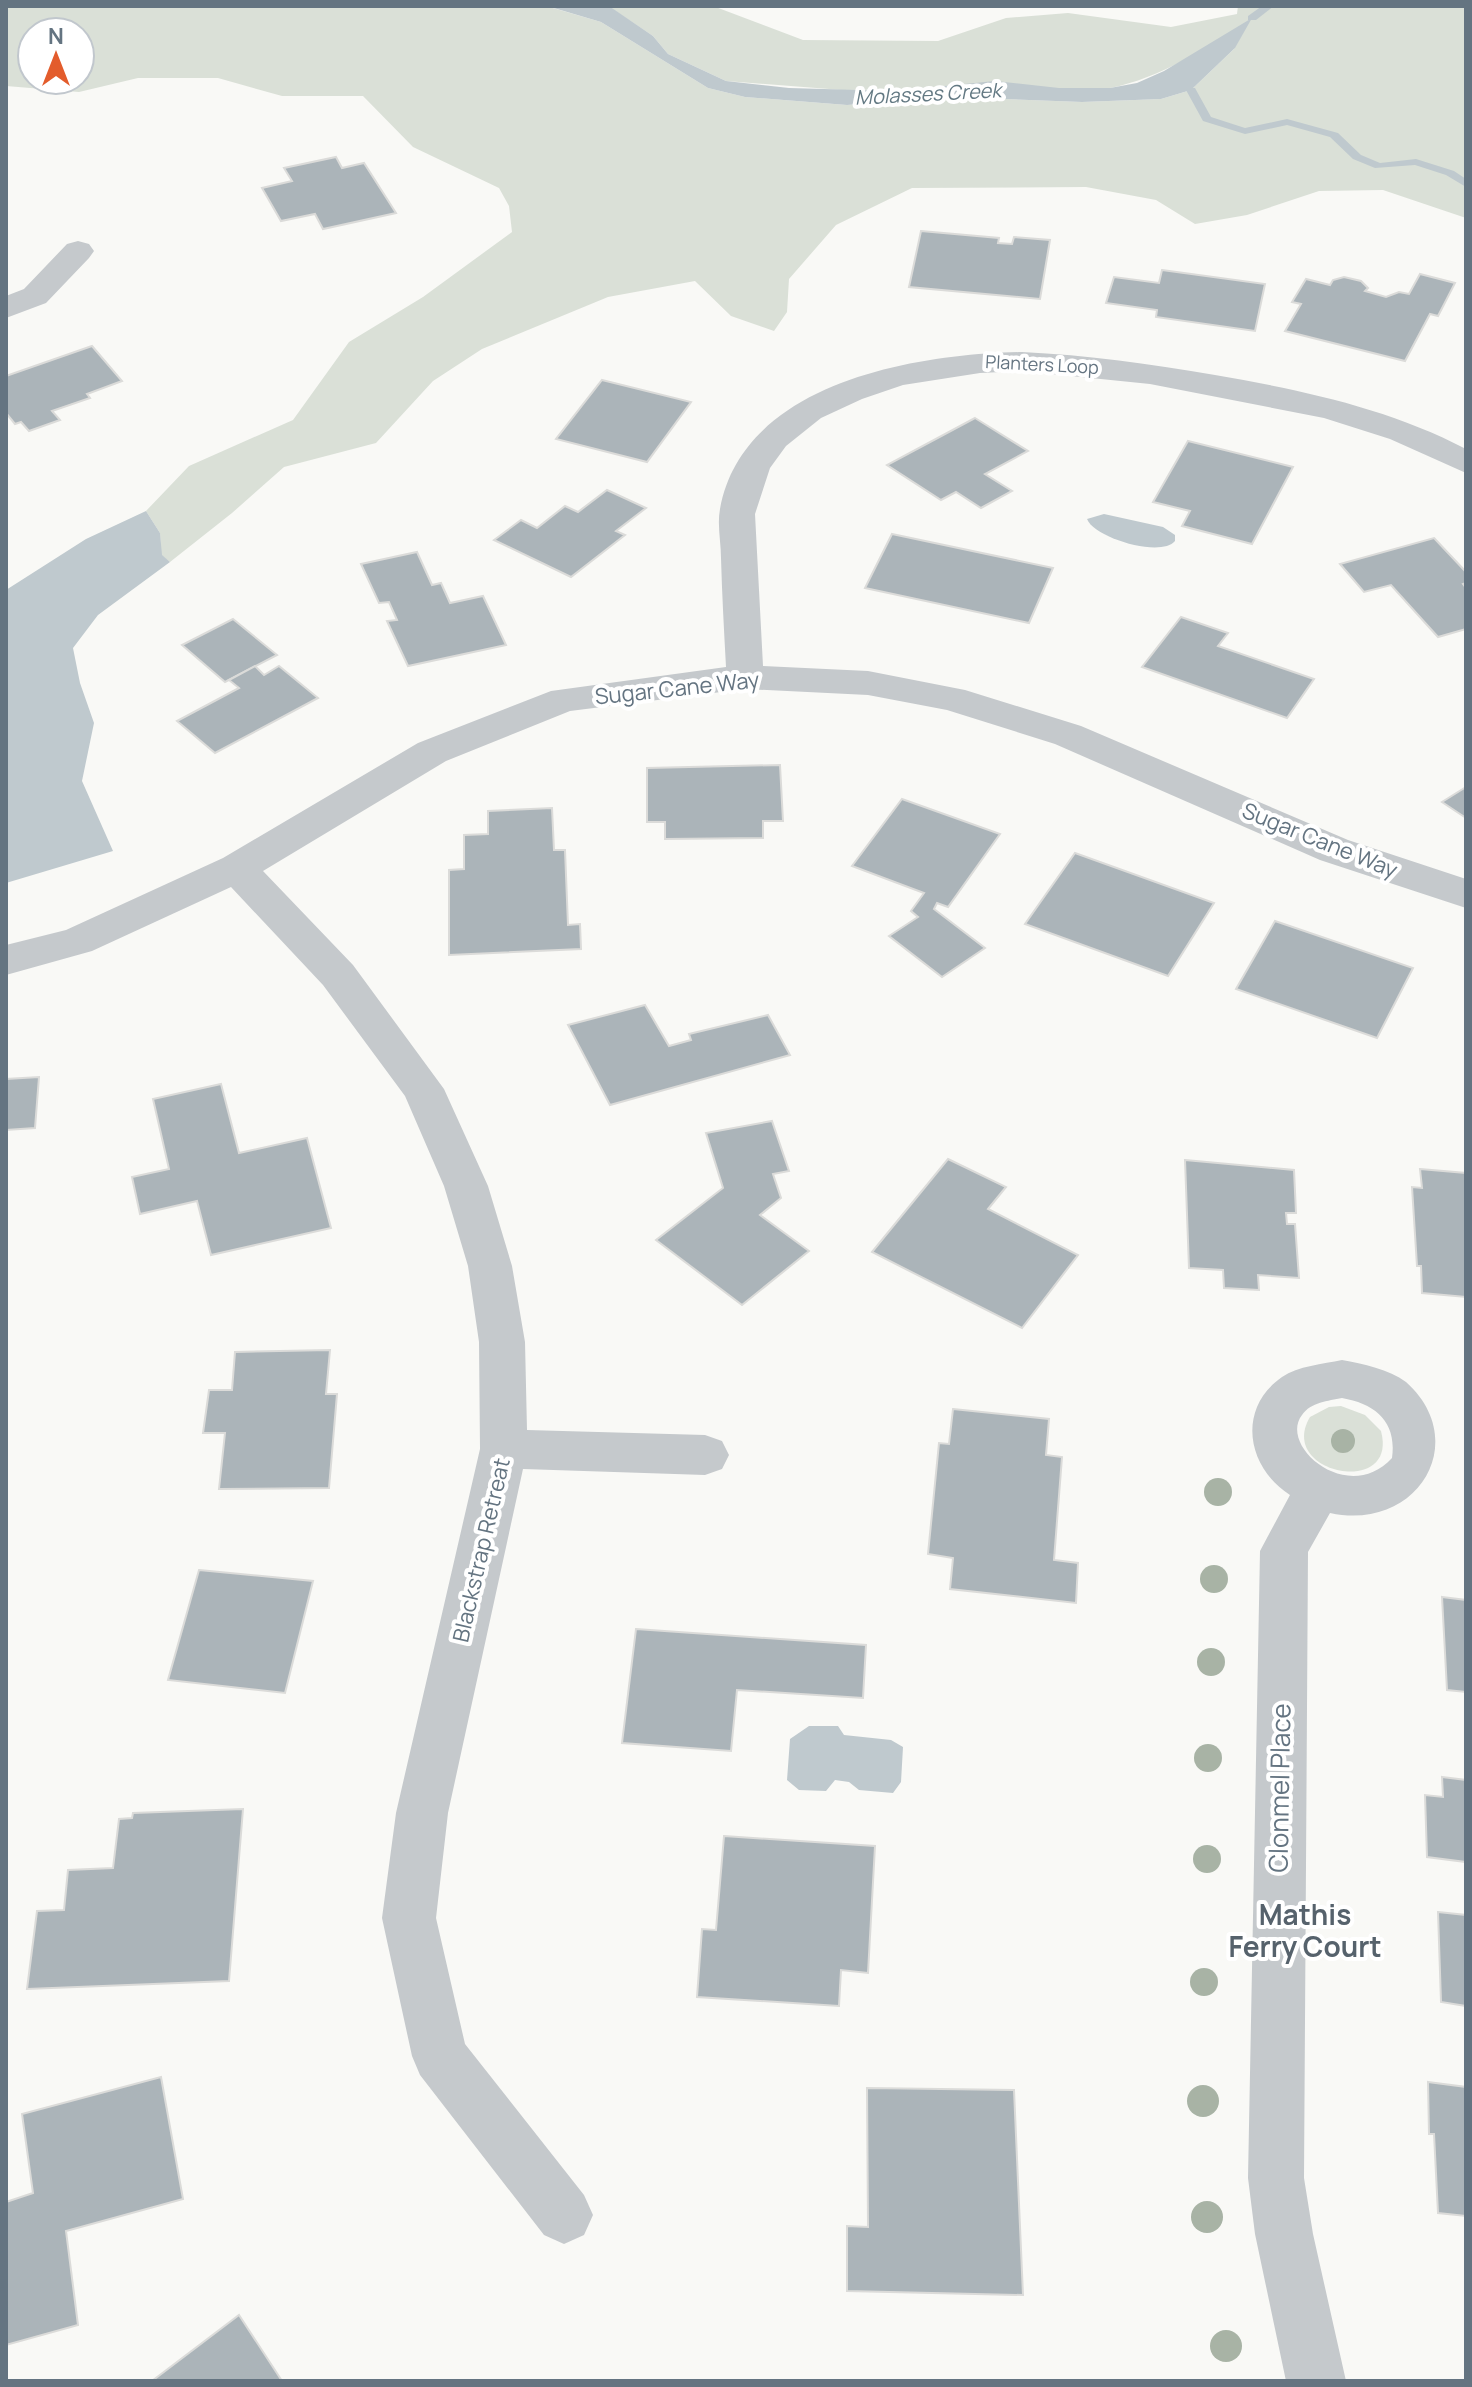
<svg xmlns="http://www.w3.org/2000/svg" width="1472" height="2387" font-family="Manrope,sans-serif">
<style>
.green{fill:#dae0d7;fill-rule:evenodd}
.water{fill:#bfc9ce}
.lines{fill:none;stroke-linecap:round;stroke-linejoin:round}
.stream{fill:#bfc9ce;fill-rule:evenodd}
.building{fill:#abb4b9;stroke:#dbdbd9;stroke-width:2}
.minor{fill:#c5c9cc;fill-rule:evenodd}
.tree{fill:#a8b3a5}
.labels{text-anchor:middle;stroke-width:8;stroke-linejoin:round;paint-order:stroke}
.far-street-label{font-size:18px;fill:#647481;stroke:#fff}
.far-water-label{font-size:20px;font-style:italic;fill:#637983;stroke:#fff}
.street-label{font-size:22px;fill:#647481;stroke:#fff}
.near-street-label{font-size:26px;fill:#647481;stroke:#fff}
.near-neighbourhood-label{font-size:28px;font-weight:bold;fill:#56626c;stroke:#fff}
</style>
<rect width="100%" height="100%" fill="#f9f9f6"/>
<g class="green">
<path d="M6,6h540l55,16 107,66 37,9 102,8 105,-8 130,5 79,-3 30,-9 43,-41 16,-29c-44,28 -89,58 -140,68l-268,2 -116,-9 -58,-27 -15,-18 -45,-30h105l90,34 135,1 68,-23 62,-5 103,14 66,-13 1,-8h228v212l-83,-28 -64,1 -72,24 -52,9 -39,-24 -70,-13 -174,1 -76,37 -47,54 -2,33 -13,19 -43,-15 -36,-35 -87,16 -126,52 -49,32 -57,62 -92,24 -52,46 -62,49 -9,-7 -1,-22 -14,-22 43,-45 104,-46 56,-78 74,-45 89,-65 -3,-26 -10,-18 -86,-41 -50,-51h-81l-64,-18h-80l-59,14 -73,-6zM32,32h48v48h-48z"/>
<path d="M1341,1406l24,9 16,16c18,67 -105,43 -71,-14l19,-10z"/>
</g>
<g class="water">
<path d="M547,6h62l44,30 15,18 58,27 63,7 105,3 101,-10 64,7h51l27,-5 27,-12 88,-53 -17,30 -44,42 -30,9 -79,3 -130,-5 -105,8 -102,-8 -37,-9 -107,-66z"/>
<path d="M146,511l14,22 2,22 8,7 -72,53 -25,33 7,35 14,40 -12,58 31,70 -107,32v-293l80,-51z"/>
<path d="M1104,514l59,13 12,8v6c-14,17 -81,-3 -88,-22z"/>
<path d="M809,1726h29l6,9 47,5 12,7 -2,35 -8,11 -34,-3 -10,-8 -14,-2 -9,11 -27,-1 -12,-10 3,-41z"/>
</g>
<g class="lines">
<g class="stream">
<path d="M1262,6h12l-18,14h-8v-4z"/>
<path d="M1187,88h8l16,29 34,11 42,-9 51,14 23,22 19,8 36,-4 38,12 12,8v8l-20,-12 -31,-10 -40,3 -22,-9 -23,-22 -43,-12 -42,9 -42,-13 -17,-31z"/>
</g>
</g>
<g class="building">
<path d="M336,157l6,11 22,-5 32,50 -73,16 -8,-15 -34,7 -19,-33 30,-7 -8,-13z"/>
<path d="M921,231l78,7 -1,5 14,1 2,-7 36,3 -10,59 -131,-12z"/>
<path d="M1162,270l103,14 -10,47 -99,-14 1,-7 -51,-7 8,-26 45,6z"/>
<path d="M1420,274l35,9 -17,33 -8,-2 -25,47 -120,-30 16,-27 -9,-2 14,-23 24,6 3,-5 11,-3 17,4 7,7 -3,3 21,6 13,-5 10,2z"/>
<path d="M92,346l30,35 -35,13 3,4 -38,13 8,9 -31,11 -8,-9 -6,2 -9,-11v-37z"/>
<path d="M602,380l89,22 -44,60 -91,-23z"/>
<path d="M975,418l53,33 -43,23 27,17 -31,17 -25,-16 -15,8 -54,-35z"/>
<path d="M1188,441l105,26 -41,77 -70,-18 8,-15 -37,-9z"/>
<path d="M607,490l39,18 -30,23 9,4 -54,42 -77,-37 27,-20 16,8 28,-22 13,6z"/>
<path d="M892,534l161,34 -24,55 -164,-35z"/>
<path d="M1434,538l32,34v11l-3,1 3,4v41l-28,8 -47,-52 -27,7 -24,-28z"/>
<path d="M417,552l15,33 9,-2 9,20 33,-7 23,49 -98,21 -21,-45 10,-1 -8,-18 -10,1 -18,-39z"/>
<path d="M1181,617l47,16 -10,13 96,33 -27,39 -145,-51z"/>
<path d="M233,619l44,36 -52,27 -43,-37z"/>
<path d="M255,666l9,9 15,-9 39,32 -103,55 -38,-32 62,-33 -10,-8z"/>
<path d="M780,765l3,56h-20v17l-98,1v-17h-18v-54z"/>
<path d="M1466,787v31l-24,-16z"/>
<path d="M902,799l98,35 -52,73 -11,-4 -3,6 51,39 -43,29 -53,-41 29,-19 -7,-6 13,-18 -72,-27z"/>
<path d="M552,808l2,42h11l3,75 12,-1 1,25 -132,6v-85l15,-1v-34l24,-1v-23z"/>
<path d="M1075,853l139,50 -46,73 -143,-52z"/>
<path d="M1275,921l138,47 -36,70 -141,-49z"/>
<path d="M645,1005l24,41 22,-6 -2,-6 79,-19 22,40 -180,50 -42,-80z"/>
<path d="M39,1077l-4,51 -29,2v-51z"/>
<path d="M221,1084l18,69 68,-15 24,90 -120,27 -14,-54 -57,13 -8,-37 37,-8 -16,-70z"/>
<path d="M772,1121l17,50 -16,3 8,24 -21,17 49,36 -67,54 -86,-65 67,-52 -17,-55z"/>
<path d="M948,1159l58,28 -18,22 90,46 -56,73 -150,-76z"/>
<path d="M1185,1160l109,10 2,43h-10l1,11h8l4,54 -41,-3 1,15 -35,-2 -1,-18 -34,-2z"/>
<path d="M1420,1169l46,4v124l-44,-4 -1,-27h-4l-5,-79 10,1z"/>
<path d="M330,1350l-4,44h11l-8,94 -110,1 6,-56h-22l6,-43h23l3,-38z"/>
<path d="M953,1409l96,10 -3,36 16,2 -8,103 24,3 -2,40 -126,-14 3,-31 -25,-4 11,-111 10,1z"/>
<path d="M199,1570l114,11 -28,112 -117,-13z"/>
<path d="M1442,1597l24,3v92l-19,-2z"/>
<path d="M636,1629l230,16 -3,53 -126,-8 -6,61 -109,-8z"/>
<path d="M1442,1777l24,3v82l-39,-5 -2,-62 18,2z"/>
<path d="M243,1809l-14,172 -202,8 10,-78 27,-1 4,-40 45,-2 6,-49 13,-1 1,-5z"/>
<path d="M724,1836l151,10 -7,127 -27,-3 -2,36 -142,-9 5,-68 14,1z"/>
<path d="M1438,1912l28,3v91l-25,-4z"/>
<path d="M161,2077l22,122 -117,32 12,94 -72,20v-143l27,-9 -11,-79z"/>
<path d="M1428,2082l38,5v129l-28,-3 -4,-79h-5z"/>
<path d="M867,2088l147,2 9,205 -176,-4v-65l21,1z"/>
<path d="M239,2315l43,66h-130z"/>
</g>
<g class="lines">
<g class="minor">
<path d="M78,241l11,3 5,7 -5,7 -43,45 -40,15v-22l18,-7 43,-45z"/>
<path d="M1022,352c65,3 129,12 193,23 86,15 173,33 251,74v24l-76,-34 -66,-21 -174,-34 -128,-13 -42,2 -77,12 -41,14 -41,19 -35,28 -16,22 -15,46 8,152 105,5 97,19 116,36 267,114 118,39v29l-146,-48 -265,-116 -108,-34 -79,-15 -123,-6 -175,22 -124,50 -183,110 90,94 91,124 44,97 24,80 13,76 2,88 178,5 17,6 7,14 -7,14 -17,6 -182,-6 -75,344 -12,105 29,126 119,151 9,20 -9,20 -20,9 -20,-9 -124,-160 -8,-19 -30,-138 14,-105 84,-364 -1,-107 -11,-76 -24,-80 -39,-90 -82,-111 -92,-98 -139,64 -86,24v-30l60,-15 157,-72 195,-115 133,-52 175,-24c-2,-36 -4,-73 -5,-109 0,-16 -4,-33 -1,-49 23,-127 196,-155 302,-157z"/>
<path d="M1342,1360c21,4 47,9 64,22 66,59 12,150 -76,131l-22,39 -4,626 9,56 33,147h-60l-31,-147 -7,-56 12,-627 30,-56c-44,-28 -53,-87 -8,-118 16,-11 41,-13 60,-17zM1342,1398c34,6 55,24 50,60 -44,48 -114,-12 -90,-43 9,-13 26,-14 40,-17z"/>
</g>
</g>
<g class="tree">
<circle cx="1343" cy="1441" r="12"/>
<circle cx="1218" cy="1492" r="14"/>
<circle cx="1214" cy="1579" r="14"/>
<circle cx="1211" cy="1662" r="14"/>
<circle cx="1208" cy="1758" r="14"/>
<circle cx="1207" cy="1859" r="14"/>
<circle cx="1204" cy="1982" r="14"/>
<circle cx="1203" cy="2101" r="16"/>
<circle cx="1207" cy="2217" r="16"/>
<circle cx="1226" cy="2346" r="16"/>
</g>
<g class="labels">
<g class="far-street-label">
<text transform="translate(1042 365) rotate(3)" y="6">Planters Loop</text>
</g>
<g class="far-water-label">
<text transform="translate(928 94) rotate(-3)" y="7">Molasses Creek</text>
</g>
<g class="street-label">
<text transform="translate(677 688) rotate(-6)" y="8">Sugar Cane Way</text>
<text transform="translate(1320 840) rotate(22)" y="8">Sugar Cane Way</text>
<text transform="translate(481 1550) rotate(-77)" y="8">Blackstrap Retreat</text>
</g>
<g class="near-street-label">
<text transform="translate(1280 1788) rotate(-89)" y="9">Clonmel Place</text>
</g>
<g class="near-neighbourhood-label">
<text x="1305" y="1925">Mathis<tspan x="1305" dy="32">Ferry Court</tspan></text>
</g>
</g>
<rect width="1472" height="2387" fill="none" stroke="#647481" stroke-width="16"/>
<g transform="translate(56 56)"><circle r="38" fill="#ffffff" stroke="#c1c7cd" stroke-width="2"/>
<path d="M0-6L14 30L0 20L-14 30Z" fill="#e35c2c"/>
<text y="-12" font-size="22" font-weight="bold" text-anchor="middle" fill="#647481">N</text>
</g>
</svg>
